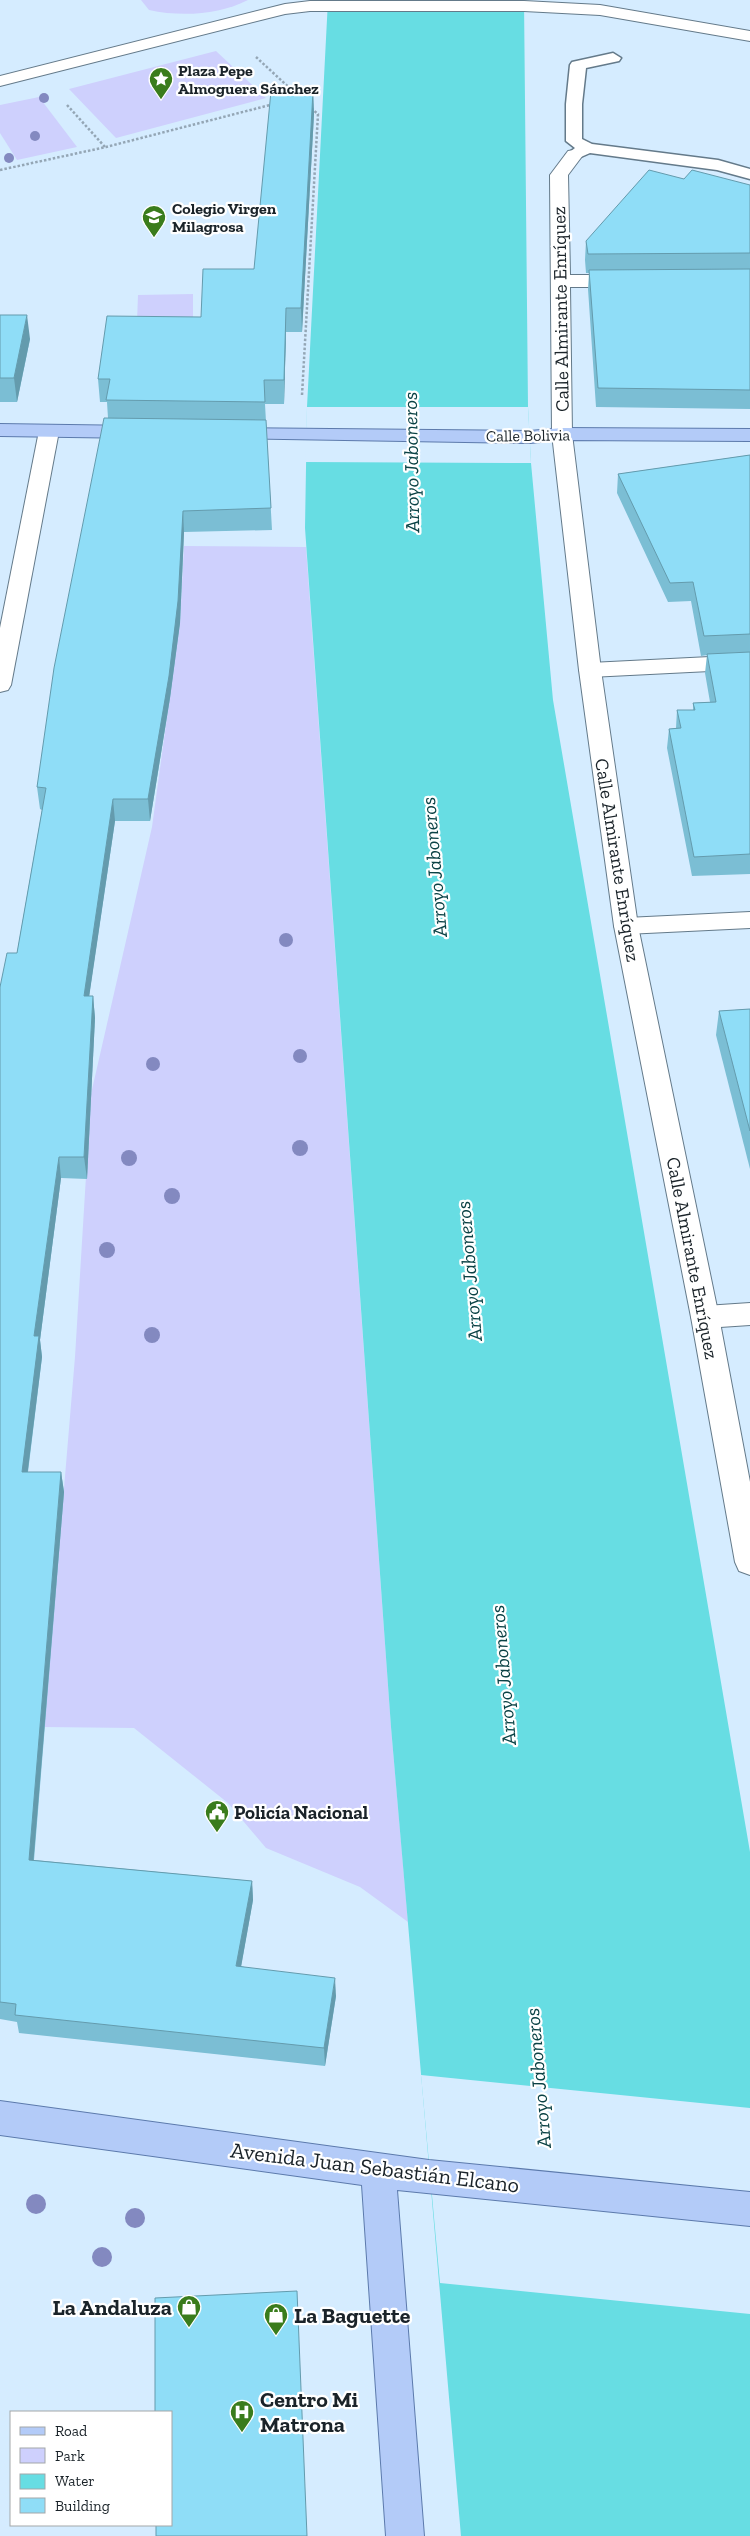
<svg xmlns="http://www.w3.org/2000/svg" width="750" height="2536" font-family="'Zilla Slab',serif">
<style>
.green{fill:#ced0fd}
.water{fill:#67dde3}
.pier{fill:#d5ecff}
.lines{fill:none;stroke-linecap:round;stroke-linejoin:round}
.service-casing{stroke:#647a8a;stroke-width:3}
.pedestrian-casing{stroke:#647a8a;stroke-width:2}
.minor-casing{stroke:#647a8a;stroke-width:2}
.tertiary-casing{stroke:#647a8a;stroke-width:2}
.primary-casing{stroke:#5c7aac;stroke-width:2}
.path{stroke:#94a6b5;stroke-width:2.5;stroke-dasharray:2.5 2;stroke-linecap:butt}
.service{fill:#fff;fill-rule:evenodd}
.pedestrian{fill:#fff;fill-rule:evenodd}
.minor{fill:#fff;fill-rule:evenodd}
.tertiary{fill:#fff;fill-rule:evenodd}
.primary{fill:#b3cbf8;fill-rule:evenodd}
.tree{fill:#8389c0}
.wall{fill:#7bbed4}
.shaded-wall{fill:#649bad}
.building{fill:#8fddf7;stroke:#649bad}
.labels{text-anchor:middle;stroke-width:4.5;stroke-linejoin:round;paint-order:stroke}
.far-poi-label{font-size:16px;font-weight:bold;fill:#1a2329;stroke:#fff;text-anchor:start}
.far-street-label{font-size:16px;fill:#1a2329;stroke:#fff}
.street-label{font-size:19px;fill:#1a2329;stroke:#fff}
.poi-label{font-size:19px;font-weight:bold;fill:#1a2329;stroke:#fff;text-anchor:start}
.water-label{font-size:20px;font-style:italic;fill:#0a4245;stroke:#fff}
.near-street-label{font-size:22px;fill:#1a2329;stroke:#fff}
.near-poi-label{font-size:22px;font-weight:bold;fill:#1a2329;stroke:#fff;text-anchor:start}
</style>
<rect width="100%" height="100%" fill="#d5ecff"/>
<g class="green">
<path d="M141,0h107c-29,15 -67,17 -99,10z"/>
<path d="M216,51l50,47 -150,40 -47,-49z"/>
<path d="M39,97l38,50 -60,13 -17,-27v-28z"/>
<path d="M193,294v28h-56l1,-27z"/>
<path d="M184,546l122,1 85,1180 17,195 -48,-35 -94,-39 -38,-45 -94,-75 -90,-1 31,-370 16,-263 61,-267 28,-205z"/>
</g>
<path class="water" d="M328,0h196l4,407 3,56 22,237 197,1152v684h-289l-70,-809 -86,-1199 2,-121z"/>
<g class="pier">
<path d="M307,407h221l3,56 -226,-1z"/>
<path d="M421,2075l329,33v206l-310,-31z"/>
</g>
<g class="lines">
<g class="service-casing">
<path id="service" d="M613,53l8,5 -2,3 -33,7 -4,36v35l10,5 126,16 32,9v10l-33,-9 -127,-17 -16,7 -6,-1 -2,-4 9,-7 -9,-7v-37l4,-39 2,-3z"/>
</g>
<g class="pedestrian-casing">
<path id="pedestrian" d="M310,1h214l76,4 150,26v10l-150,-26 -76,-4h-214l-25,3 -285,72v-10l285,-72z"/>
</g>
<g class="minor-casing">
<g id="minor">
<path d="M574,150l6,1 3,4 -15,20 2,100h56l7,2 3,4 -3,4 -7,2h-56l2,147 -3,4 -7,2 -7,-2 -3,-4 -2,-259 18,-24z"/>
<path d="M49,425l7,2 3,4 -48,254 -3,5 -8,2v-64l39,-197 3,-4z"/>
<path d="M750,655v14l-160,8 -8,-2 -3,-5 3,-5 8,-2z"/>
<path d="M750,912v16l-124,6 -9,-2 -3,-6 3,-6 9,-2z"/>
<path d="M750,1303v22l-45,3 -10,-3 -4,-8 4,-8 10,-3z"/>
</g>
</g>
<g class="tertiary-casing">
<path id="tertiary" d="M562,428l7,2 3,4 29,236 37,256 81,391 31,165v93l-11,-4 -4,-9 -44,-245 -77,-391 -35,-256 -27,-236 3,-4z"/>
</g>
<g class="primary-casing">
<g id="primary">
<path d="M0,424l138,2 7,2 3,4 -3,4 -7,2 -138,-2z"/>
<path d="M229,428l301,3 32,-3 188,1v12l-188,-1 -32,3 -308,-5 -3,-4 3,-4z"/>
<path d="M0,2101l429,59 321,32v34l-353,-36 27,346h-38l-24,-351 -362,-50z"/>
</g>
</g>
<g class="path">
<path d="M256,57l39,36"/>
<path d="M67,105l38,42"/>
<path d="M0,170l106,-23 168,-43"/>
<path d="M302,395l16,-281 -6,-5"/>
</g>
<use href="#service" class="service"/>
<use href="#pedestrian" class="pedestrian"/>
<use href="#minor" class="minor"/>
<use href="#tertiary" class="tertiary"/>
<use href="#primary" class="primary"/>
</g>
<g class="tree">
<circle cx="44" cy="98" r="5"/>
<circle cx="35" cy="136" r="5"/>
<circle cx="9" cy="158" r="5"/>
<circle cx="286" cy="940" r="7"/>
<circle cx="300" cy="1056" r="7"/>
<circle cx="153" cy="1064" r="7"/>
<circle cx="300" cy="1148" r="8"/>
<circle cx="129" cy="1158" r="8"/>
<circle cx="172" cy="1196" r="8"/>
<circle cx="107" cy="1250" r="8"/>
<circle cx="152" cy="1335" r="8"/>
<circle cx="36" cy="2204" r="10"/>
<circle cx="135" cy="2218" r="10"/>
<circle cx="102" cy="2257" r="10"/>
</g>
<g class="wall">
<path d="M313,91l1,23 -12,218h-16l-2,72h-19l7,126 -88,2 -4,91 -10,75 -20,123h-35l-26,175h4l2,22 -8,161 -26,-1 -21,162 2,17 -14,115h33l3,20 -30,368 218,21 1,19 -12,66 95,30 -11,70 -306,-33 -2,-11 -17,-3v-1032l17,-34 25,-143 -2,-1 -3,-22 71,-369 -1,-16h-7l-2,-23 103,-62 53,-48z"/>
<path d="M750,185v224l-154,-2 -8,-118 1,-16h-3l-1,-13 1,-19z"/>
<path d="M0,315l30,24 -13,63h-17z"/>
<path d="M750,455v419l-58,2 -25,-128 2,-19 7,-1 1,-18h16v-7l17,-1 -5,-29 2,-18 -6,1 -10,-55 -23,1 -51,-109 1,-19z"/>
<path d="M750,1009v160l-34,-134 3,-24z"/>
</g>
<g class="shaded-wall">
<path d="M313,91l1,23 -12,218 -1,-24z"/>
<path d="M286,308v24l-2,72v-24z"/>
<path d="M27,315l3,24 -13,63 -3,-24z"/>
<path d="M183,511l1,21 -4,91 -10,75 -20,123 -2,-22z"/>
<path d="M113,799l2,22 -29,197 -2,-22z"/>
<path d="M93,996l2,22 -8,161 -3,-22z"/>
<path d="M59,1157l2,21 -21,162 2,17 -17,136 -3,-21 12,-136z"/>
<path d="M61,1472l3,20 -32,386 -3,-18z"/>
<path d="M252,1881l1,19 -15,84 -2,-18z"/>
<path d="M335,1978l1,18 -11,70 -1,-18z"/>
</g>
<g class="building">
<path d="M271,91h42l-12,217h-15l-2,72h-20l1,22 -159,-2 4,-21h-12l9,-63 94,1 2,-48h51z"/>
<path d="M649,170l35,9 8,-9 58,15v68l-162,1 -2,-13z"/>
<path d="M750,269v121l-152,-2 -9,-118z"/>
<path d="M0,315h27l-13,63h-14z"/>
<path d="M104,418l162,2 5,88 -88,3 -5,90 -9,75 -21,123h-35l-29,197h9l-9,161h-25l-25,179h5l-17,136h39l-32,388 223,21 -16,85 99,12 -11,70 -309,-33 1,-11 -16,-2v-1015l7,-34h10l29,-165 -9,-1 17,-119z"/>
<path d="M750,455v179l-46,2 -11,-54 -23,1 -52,-109z"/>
<path d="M750,652v202l-56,3 -25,-128 12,-1 -4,-18h18l-2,-7 23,-1 -9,-48z"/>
<path d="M750,1009v122l-31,-120z"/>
<path d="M297,2291l10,245h-151v-11h15v-113h-16v-114z"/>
</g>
<defs>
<g id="sight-pin" transform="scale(1.25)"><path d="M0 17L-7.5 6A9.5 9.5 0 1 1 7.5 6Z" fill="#3a7c1c" stroke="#fff"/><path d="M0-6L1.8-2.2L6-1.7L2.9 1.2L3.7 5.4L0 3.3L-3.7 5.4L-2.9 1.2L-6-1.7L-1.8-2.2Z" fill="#fff"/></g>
<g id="school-pin" transform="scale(1.25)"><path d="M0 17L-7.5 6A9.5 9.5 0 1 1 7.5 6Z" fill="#3a7c1c" stroke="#fff"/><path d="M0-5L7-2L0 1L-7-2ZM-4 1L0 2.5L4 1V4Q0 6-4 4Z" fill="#fff"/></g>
<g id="civic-pin" transform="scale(1.25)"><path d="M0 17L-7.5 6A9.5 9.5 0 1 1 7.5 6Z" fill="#3a7c1c" stroke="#fff"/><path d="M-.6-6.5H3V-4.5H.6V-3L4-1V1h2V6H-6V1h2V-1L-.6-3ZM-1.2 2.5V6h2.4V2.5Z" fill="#fff"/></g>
<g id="shop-pin" transform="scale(1.25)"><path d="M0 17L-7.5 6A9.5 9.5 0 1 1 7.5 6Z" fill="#3a7c1c" stroke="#fff"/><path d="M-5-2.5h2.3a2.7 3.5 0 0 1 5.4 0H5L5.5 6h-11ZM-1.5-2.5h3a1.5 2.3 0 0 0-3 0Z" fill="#fff"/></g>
<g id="hospital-pin" transform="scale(1.25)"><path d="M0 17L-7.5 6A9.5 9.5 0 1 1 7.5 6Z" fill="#3a7c1c" stroke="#fff"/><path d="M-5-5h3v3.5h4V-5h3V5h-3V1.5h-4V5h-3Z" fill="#fff"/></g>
</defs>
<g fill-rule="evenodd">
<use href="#sight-pin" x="161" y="79"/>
<use href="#school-pin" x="154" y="217"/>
<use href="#civic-pin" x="217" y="1812"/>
<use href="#shop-pin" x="189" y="2307"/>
<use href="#shop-pin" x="276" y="2315"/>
<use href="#hospital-pin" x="242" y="2412"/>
</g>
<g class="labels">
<g class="far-poi-label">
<text x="178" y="76">Plaza Pepe<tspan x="178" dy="18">Almoguera Sánchez</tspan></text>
<text x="172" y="214">Colegio Virgen<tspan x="172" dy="18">Milagrosa</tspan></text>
</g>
<g class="far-street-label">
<text transform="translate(528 435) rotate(-1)" y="6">Calle Bolivia</text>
</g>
<g class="street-label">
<text transform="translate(560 309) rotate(-91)" y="7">Calle Almirante Enríquez</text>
<text transform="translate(618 860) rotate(81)" y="7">Calle Almirante Enríquez</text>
<text transform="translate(693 1258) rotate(79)" y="7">Calle Almirante Enríquez</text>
</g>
<g class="poi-label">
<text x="234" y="1819">Policía Nacional</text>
</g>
<g class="water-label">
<text transform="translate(411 462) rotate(-91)" y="7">Arroyo Jaboneros</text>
<text transform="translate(434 867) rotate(-95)" y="7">Arroyo Jaboneros</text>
<text transform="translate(469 1271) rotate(-95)" y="7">Arroyo Jaboneros</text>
<text transform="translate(503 1675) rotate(-95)" y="7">Arroyo Jaboneros</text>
<text transform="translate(538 2078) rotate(-95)" y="7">Arroyo Jaboneros</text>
</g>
<g class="near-street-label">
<text transform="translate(375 2167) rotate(7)" y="8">Avenida Juan Sebastián Elcano</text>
</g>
<g class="near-poi-label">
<text x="172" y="2315" text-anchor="end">La Andaluza</text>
<text x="294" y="2323">La Baguette</text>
<text x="260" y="2407">Centro Mi<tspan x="260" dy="25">Matrona</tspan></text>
</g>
</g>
<rect x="10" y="2411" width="162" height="115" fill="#ffffff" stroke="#a3a7a9"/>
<rect x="20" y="2427" width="25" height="8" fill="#b3cbf8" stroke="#a3a7a9"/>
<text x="55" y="2436" font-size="15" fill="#1a2329">Road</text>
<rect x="20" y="2448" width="25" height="15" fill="#ced0fd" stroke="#a3a7a9"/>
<text x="55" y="2461" font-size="15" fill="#1a2329">Park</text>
<rect x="20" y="2474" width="25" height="15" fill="#67dde3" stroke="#a3a7a9"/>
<text x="55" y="2486" font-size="15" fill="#1a2329">Water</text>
<rect x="20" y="2498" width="25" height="15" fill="#8fddf7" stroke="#a3a7a9"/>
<text x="55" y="2511" font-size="15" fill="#1a2329">Building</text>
</svg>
